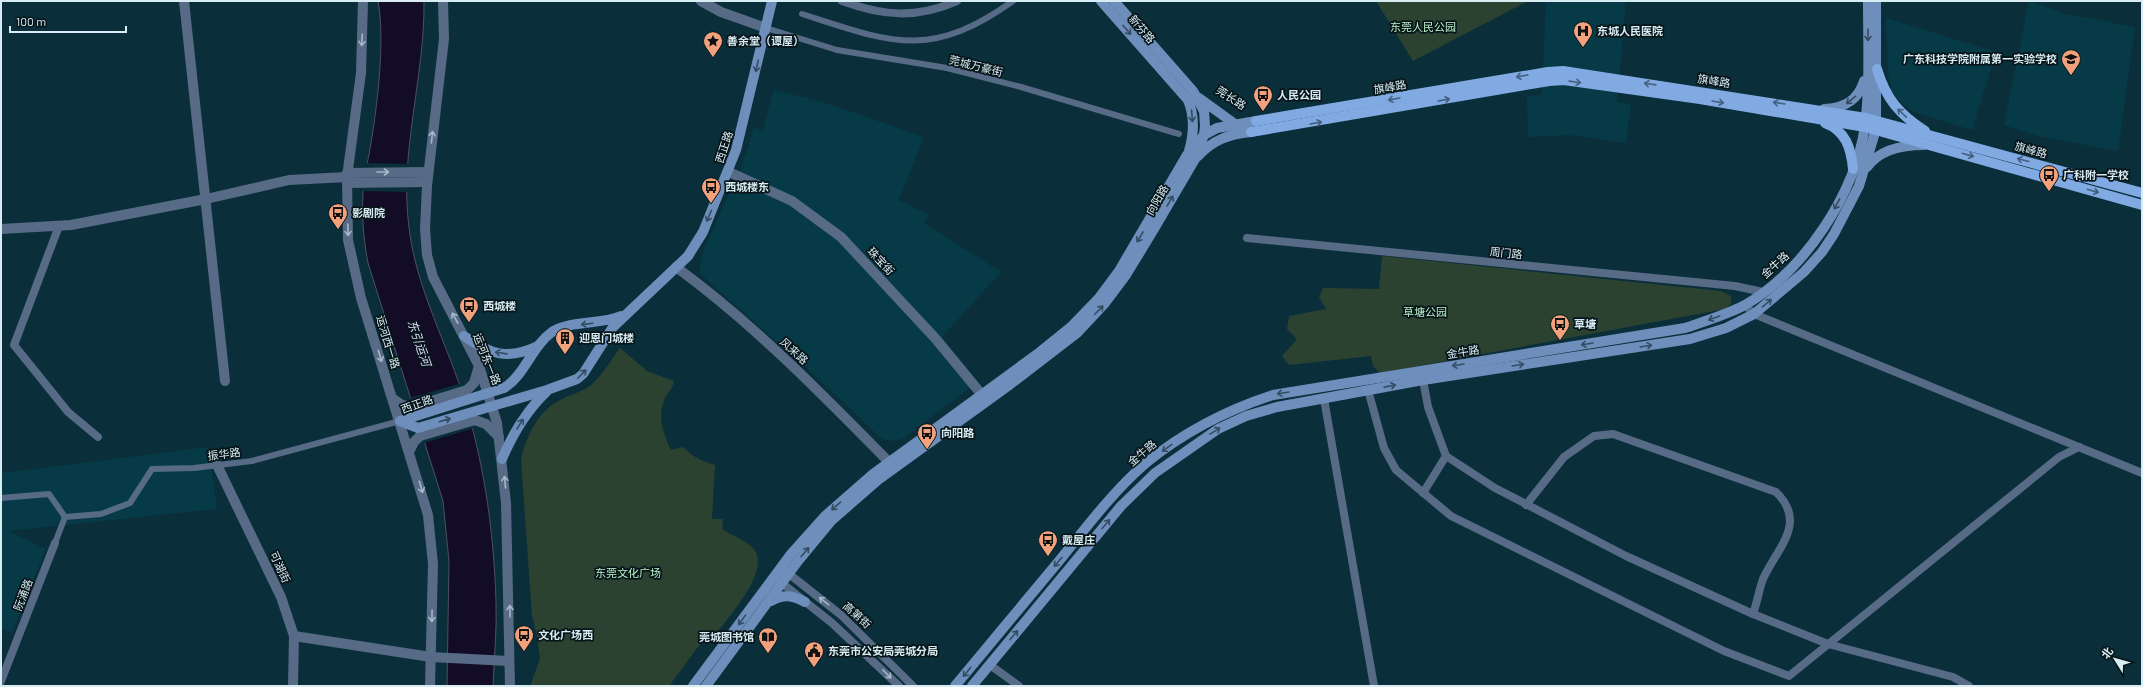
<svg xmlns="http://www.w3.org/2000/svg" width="2143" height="687" font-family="Barlow,'Noto Sans SC',sans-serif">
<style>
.built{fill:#073a47}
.green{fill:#2c4231}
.water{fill:#120c26;stroke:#4d4f64}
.pier{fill:#0a2f3a}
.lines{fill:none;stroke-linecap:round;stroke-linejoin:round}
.pedestrian{stroke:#576b86;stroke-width:6}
.minor{stroke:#576b86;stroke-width:8}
.tertiary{stroke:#576b86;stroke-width:10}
.secondary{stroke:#6e8fbb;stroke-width:10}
.primary{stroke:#81aae3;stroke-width:10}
.oneway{stroke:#354c62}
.oneway2{stroke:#a4b8c7}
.oneway3{stroke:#44607e}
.labels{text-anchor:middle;stroke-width:3.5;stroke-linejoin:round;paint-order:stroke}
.park-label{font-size:11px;fill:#baf1c6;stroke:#07151a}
.street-label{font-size:11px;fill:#d8ecf3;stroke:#07151a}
.poi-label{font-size:11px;font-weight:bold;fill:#d8ecf3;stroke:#07151a;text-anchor:start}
.water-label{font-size:12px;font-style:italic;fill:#dedafd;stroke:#07151a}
</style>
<rect width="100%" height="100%" fill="#0a2f3a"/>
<g class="built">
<path d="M1546,1h80l-9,101 14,2 -5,39 -57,-8 -41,2 -1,-41 15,-1z"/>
<path d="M2029,1l36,13 70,13 -17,124 -80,-15 -34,-11z"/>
<path d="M1886,18l110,34 -24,78 -55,-17 -8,-4 -13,-12 -4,-7 -4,-17z"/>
<path d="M774,90l49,12 101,35 -25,63 30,15 -5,8 77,49 -59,65 36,45 -76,57 -11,2 -9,-2 -73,-69 -110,-97 4,-22 38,-83 13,-40 9,2z"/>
<path d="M208,447l9,62 -209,22 38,18 -34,83 -11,-3v-156z"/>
</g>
<g class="green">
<path d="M1376,1h152l-115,60z"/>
<path d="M1382,256l339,35 10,5v8l-6,5 -345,64 -7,-7 -2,-10 -82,9 -7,-9 15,-17 -10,-10 2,-13 37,-7 -7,-12 4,-9 56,1z"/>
<path d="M620,348l27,23 27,10c-1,7 -6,11 -9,17 -8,17 -2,36 6,52l12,-3c10,10 18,14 32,18l-3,54h11l-1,10c9,6 21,10 29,17 24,21 -22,70 -35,88l-7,-2 -40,54h-139l10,-27 -3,-24 -5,-19 -11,-157c7,-26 17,-49 43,-61 7,-4 15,-5 23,-10 14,-9 23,-27 33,-40z"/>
</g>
<path class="water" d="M378,1h46c1,76 -25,151 -15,227 8,64 39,116 57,177 19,64 28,130 30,197 1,28 -2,56 -3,84h-46l2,-125 -6,-60 -75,-238c-5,-27 -7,-54 -4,-81 2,-15 6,-30 8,-45 6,-38 13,-99 6,-136z"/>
<g class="pier">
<path d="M365,163l45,1 -1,28 -48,-1z"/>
<path d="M462,383l12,45 -50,15 -14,-45z"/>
</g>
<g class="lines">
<g class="pedestrian">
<path d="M802,14c90,29 128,46 211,-13"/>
<path d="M766,28l71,22 110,18 74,19 158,47"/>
<path d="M1,498l48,-4 16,23"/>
<path d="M65,517l36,-3 29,-11 22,-34 42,-1 58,-7 148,-40"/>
<path d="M55,543l10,-26"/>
</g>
<g class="minor">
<path d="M842,1c41,15 74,18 115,0"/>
<path d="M59,226l-45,119 54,67 30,25"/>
<path d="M1247,238l488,48 28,6"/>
<path d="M1745,305l9,9 388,159"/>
<path d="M1423,380l5,27 18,49 49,32 131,68 127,58 75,30 125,33 16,9"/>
<path d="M1368,390l16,58 12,22 55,46 273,135 65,25 270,-219 20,-10"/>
<path d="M1324,399l50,287"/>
<path d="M1423,493l23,-37"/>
<path d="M1526,505l38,-48 30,-21 19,-2 163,58c32,31 1,56 -13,87 -4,11 -6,24 -10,35"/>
<path d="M784,570l57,45 72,71"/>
<path d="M778,580l54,43 67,63"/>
<path d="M990,665l29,21"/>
<path d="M1,681l54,-138"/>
</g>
<g class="tertiary">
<path d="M184,1l41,380"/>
<path d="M363,1l-2,72 -14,104 1,63 13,58 67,217 5,49 -3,122"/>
<path d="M443,1l1,38 -17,147 -2,43 2,26 6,22 46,89 18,57 9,80 4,183"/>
<path d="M701,1l20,11 45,16"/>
<path d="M729,172l63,29 49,36 94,101 52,63"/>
<path d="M347,173l81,-1"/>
<path d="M347,183l80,-1"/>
<path d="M1,229l70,-4 135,-26 83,-19 58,-3"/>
<path d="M676,267c78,57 146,127 213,195"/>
<path d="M393,399l9,6 10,2 55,-17 7,-7 5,-17"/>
<path d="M410,450l4,-8 6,-6 55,-16 11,4 13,13"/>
<path d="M217,465l64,132 13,39 -1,50"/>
<path d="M294,636l137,21 78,4"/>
</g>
<g class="secondary">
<path d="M1101,1l87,99c7,17 6,34 1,51"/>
<path d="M1199,98l40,29 12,5"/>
<path d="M1824,109c20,-1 34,-8 40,-28"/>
<path d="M1198,156c15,-16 31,-22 53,-24"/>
<path d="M1867,167c13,-18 36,-22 57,-22"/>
<path d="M464,336c27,19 44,24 74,10"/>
<path d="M400,421l18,7 129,-38 30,-11 6,-5 30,-47 75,-71 15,-24 33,-82 36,-149"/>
<path d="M400,421l104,-33c21,-13 28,-42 48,-56 18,-12 48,-7 69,-16"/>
<path d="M502,459c11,-26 24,-48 44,-67"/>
<path d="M771,601c13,-7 21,-6 34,1"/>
<path d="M693,686l98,-132 34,-38 48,-42 167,-122 31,-25 28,-29 20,-27 68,-116 17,-20 13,-7 39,-7"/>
<path d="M706,686l92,-125 33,-40 47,-41 130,-94 69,-53 28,-30 21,-28 28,-46 41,-70 9,-24 1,-9 -1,-15 -11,-20 -79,-90"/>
<path d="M955,686c33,-40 66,-79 99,-119 29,-35 57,-74 92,-104 38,-31 81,-53 127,-68l412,-67c20,-7 41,-13 60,-23 60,-35 110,-111 120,-179 5,-41 3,-84 3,-125"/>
<path d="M972,686l149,-180 34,-33 63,-44 28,-13 31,-9 146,-27 267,-41 36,-11 28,-14 50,-42 18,-20 12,-18 25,-48 17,-57v-128"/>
</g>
<g class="primary">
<path d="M1877,69c9,30 22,45 48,62"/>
<path d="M1256,121l292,-49 15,-1 303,47 276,75"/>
<path d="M1825,123c21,8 26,25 28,46"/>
<path d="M1251,132l298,-51 15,-1 136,19 165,28 277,78"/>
</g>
</g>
<defs><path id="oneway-shaft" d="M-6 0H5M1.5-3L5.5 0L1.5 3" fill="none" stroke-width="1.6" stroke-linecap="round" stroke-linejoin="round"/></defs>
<g class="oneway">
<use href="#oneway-shaft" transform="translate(1127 30) rotate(49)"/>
<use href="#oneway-shaft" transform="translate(1868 35) rotate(91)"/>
<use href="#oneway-shaft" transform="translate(757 66) rotate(103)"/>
<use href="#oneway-shaft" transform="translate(1851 100) rotate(141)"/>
<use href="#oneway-shaft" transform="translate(1192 116) rotate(86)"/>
<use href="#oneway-shaft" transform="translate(1170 201) rotate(-60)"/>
<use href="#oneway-shaft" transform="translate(1837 204) rotate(118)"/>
<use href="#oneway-shaft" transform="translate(709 216) rotate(113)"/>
<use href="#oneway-shaft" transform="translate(1140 237) rotate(121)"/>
<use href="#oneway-shaft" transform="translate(1767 303) rotate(-40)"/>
<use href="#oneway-shaft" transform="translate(1099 310) rotate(-46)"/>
<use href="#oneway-shaft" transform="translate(1714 318) rotate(160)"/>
<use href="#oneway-shaft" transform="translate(587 324) rotate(173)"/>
<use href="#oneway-shaft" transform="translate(1587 344) rotate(171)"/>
<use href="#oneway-shaft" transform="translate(1646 346) rotate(-9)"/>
<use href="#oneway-shaft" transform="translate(501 353) rotate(-172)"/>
<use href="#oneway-shaft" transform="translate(1458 365) rotate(171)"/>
<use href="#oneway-shaft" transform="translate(1518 365) rotate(-9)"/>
<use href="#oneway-shaft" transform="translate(582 374) rotate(-46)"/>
<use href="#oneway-shaft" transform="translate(1390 386) rotate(-11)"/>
<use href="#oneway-shaft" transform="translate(1283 393) rotate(171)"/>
<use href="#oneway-shaft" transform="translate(445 420) rotate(-16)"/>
<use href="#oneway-shaft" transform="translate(520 424) rotate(-58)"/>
<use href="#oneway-shaft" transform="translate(1215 431) rotate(-32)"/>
<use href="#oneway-shaft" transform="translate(1167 448) rotate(144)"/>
<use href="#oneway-shaft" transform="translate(836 506) rotate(139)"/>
<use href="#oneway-shaft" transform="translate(1106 524) rotate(-50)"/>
<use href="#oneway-shaft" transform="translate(805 552) rotate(-50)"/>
<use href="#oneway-shaft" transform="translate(1058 562) rotate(130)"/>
<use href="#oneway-shaft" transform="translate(742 620) rotate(126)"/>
<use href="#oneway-shaft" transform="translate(1014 635) rotate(-50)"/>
<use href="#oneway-shaft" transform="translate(967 672) rotate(129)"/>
</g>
<g class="oneway2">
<use href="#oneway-shaft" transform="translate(362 40) rotate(93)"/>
<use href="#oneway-shaft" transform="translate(432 137) rotate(-84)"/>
<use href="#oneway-shaft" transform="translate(383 172)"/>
<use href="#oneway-shaft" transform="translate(348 230) rotate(88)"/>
<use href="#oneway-shaft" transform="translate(455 318) rotate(-119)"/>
<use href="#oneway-shaft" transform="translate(380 356) rotate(73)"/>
<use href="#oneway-shaft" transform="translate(505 482) rotate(-95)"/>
<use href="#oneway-shaft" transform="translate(421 487) rotate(73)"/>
<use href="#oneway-shaft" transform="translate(824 601) rotate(-141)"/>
<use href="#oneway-shaft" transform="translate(510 611) rotate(-91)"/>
<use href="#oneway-shaft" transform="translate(432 616) rotate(91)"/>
<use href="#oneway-shaft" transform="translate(887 674) rotate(45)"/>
</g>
<g class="oneway3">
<use href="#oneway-shaft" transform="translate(1522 76) rotate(170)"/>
<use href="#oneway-shaft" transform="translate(1575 82) rotate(8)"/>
<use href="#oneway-shaft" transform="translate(1650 84) rotate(-172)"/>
<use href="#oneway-shaft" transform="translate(1394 99) rotate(170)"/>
<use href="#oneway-shaft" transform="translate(1444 100) rotate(-10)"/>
<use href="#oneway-shaft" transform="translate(1718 102) rotate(10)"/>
<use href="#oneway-shaft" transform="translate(1779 103) rotate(-171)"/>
<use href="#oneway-shaft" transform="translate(1902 113) rotate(-136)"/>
<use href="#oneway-shaft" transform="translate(1316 123) rotate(-10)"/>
<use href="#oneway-shaft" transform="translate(1968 155) rotate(16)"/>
<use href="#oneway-shaft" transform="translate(2023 160) rotate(-165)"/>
<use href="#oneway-shaft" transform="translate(2093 191) rotate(16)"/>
</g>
<defs>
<g id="hospital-pin" transform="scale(1)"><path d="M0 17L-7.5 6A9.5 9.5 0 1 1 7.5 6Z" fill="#f1a17b" stroke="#07151a"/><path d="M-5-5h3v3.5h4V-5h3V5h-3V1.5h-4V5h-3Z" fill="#111"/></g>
<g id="sight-pin" transform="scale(1)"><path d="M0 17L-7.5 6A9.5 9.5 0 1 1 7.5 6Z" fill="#f1a17b" stroke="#07151a"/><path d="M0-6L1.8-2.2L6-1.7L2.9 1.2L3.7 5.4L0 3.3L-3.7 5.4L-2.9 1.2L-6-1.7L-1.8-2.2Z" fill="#111"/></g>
<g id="school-pin" transform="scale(1)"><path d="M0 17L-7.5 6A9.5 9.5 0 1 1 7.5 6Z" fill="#f1a17b" stroke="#07151a"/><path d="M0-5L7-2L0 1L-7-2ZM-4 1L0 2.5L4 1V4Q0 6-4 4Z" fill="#111"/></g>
<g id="bus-pin" transform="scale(1)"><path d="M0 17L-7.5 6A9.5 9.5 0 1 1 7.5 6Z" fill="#f1a17b" stroke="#07151a"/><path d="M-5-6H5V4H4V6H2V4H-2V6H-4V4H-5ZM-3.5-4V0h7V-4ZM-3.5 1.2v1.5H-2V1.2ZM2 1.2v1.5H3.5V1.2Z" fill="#111"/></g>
<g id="building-pin" transform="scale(1)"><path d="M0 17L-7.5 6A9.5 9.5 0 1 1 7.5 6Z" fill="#f1a17b" stroke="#07151a"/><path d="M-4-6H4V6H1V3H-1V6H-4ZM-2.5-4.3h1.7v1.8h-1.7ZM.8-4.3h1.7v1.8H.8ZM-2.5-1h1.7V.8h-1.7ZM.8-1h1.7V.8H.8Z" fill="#111"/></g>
<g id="library-pin" transform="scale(1)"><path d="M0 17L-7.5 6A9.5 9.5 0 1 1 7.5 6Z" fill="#f1a17b" stroke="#07151a"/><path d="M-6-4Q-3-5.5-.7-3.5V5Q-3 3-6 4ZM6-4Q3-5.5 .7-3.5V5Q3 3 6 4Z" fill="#111"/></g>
<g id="civic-pin" transform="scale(1)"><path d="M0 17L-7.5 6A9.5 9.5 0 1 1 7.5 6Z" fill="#f1a17b" stroke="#07151a"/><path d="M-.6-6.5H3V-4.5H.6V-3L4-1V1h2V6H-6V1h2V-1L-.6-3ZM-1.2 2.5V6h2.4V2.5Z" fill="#111"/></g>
</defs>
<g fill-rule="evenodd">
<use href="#hospital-pin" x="1583" y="31"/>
<use href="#sight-pin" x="713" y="41"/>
<use href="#school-pin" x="2071" y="59"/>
<use href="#bus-pin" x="1263" y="95"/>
<use href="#bus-pin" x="2049" y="175"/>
<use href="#bus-pin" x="711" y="187"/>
<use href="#bus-pin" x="338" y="213"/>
<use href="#bus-pin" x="469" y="306"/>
<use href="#bus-pin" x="1560" y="324"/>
<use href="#building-pin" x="565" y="338"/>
<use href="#bus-pin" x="927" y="433"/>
<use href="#bus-pin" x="1048" y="540"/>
<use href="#bus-pin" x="524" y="635"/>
<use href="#library-pin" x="768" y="637"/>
<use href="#civic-pin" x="814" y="651"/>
</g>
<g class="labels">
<g class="park-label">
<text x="1423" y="31">东莞人民公园</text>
<text x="1425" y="316">草塘公园</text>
<text x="628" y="577">东莞文化广场</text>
</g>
<g class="street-label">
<text transform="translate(1142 29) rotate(49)" y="4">新芬路</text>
<text transform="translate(976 66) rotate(14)" y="4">莞城万豪街</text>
<text transform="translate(1714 81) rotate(9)" y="4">旗峰路</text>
<text transform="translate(1390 87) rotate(-10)" y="4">旗峰路</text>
<text transform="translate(1231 98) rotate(33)" y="4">莞长路</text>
<text transform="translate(724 147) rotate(-72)" y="4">西正路</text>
<text transform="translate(2031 150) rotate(15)" y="4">旗峰路</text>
<text transform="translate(1157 200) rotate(-60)" y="4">向阳路</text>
<text transform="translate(1506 253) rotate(6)" y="4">周门路</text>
<text transform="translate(881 261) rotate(47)" y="4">珠宝街</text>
<text transform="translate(1775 265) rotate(-42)" y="4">金牛路</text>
<text transform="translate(388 342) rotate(73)" y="4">运河西一路</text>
<text transform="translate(794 351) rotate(42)" y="4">风来路</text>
<text transform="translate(1463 352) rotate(-9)" y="4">金牛路</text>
<text transform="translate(487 359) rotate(68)" y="4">运河东一路</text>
<text transform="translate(417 404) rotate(-20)" y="4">西正路</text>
<text transform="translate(1142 453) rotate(-40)" y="4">金牛路</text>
<text transform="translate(224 454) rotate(-7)" y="4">振华路</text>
<text transform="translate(280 567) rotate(65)" y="4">可湖街</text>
<text transform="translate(23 595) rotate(-69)" y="4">阮涌路</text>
<text transform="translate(857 615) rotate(42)" y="4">高第街</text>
</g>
<g class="poi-label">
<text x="1597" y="35">东城人民医院</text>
<text x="727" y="45">善余堂（谭屋）</text>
<text x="2057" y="63" text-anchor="end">广东科技学院附属第一实验学校</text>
<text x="1277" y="99">人民公园</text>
<text x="2063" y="179">广科附一学校</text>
<text x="725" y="191">西城楼东</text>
<text x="352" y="217">影剧院</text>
<text x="483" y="310">西城楼</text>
<text x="1574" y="328">草塘</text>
<text x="579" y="342">迎恩门城楼</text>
<text x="941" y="437">向阳路</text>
<text x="1062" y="544">戴屋庄</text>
<text x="538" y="639">文化广场西</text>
<text x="754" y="641" text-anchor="end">莞城图书馆</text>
<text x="828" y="655">东莞市公安局莞城分局</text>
</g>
<g class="water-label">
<text transform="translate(419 343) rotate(71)" y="4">东引运河</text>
</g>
</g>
<rect width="2143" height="687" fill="none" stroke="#d8ecf3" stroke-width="4"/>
<g transform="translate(2115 659) rotate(307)" stroke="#07151a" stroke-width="3" paint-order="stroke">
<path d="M0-3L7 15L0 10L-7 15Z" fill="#d8ecf3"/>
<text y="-6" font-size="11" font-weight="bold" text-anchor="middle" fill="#d8ecf3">北</text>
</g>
<path d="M10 26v6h116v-6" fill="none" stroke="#d8ecf3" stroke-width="2"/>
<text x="16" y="26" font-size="12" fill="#d8ecf3" stroke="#07151a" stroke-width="3" paint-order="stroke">100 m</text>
</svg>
